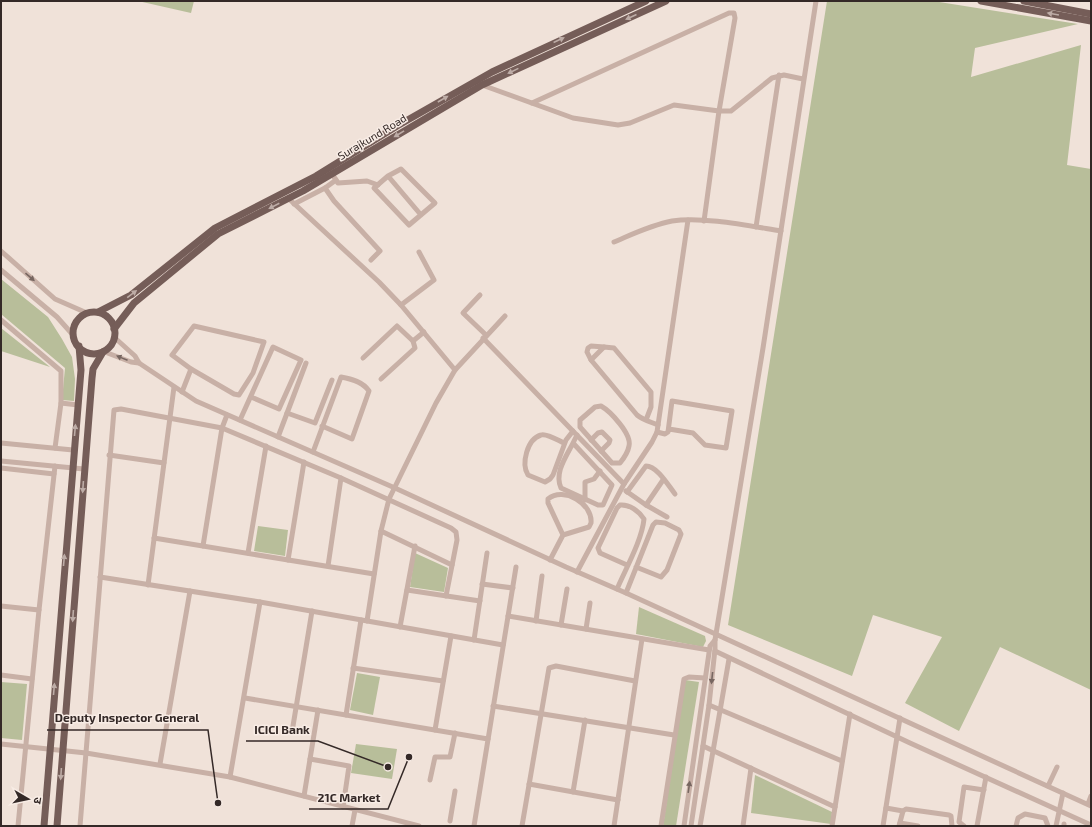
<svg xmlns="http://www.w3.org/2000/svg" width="1092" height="827" font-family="'Exo 2','Noto Sans Devanagari',sans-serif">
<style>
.green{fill:#b8be9a}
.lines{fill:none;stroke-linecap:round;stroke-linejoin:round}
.minor{stroke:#c8b0a6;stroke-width:5}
.major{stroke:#755d58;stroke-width:7}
.oneway{fill:#bdaca6}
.oneway2{fill:#776660}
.labels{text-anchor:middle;stroke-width:3;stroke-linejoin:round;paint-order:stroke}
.street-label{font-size:11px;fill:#342927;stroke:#f8ece5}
.leader{fill:none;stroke:#342927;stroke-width:1.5}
.callout-dot{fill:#342927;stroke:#f8ece5;stroke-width:1.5}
.callout-label{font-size:12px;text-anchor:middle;font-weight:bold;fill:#342927;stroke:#f8ece5;stroke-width:3;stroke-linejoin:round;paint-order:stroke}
</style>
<rect width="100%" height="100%" fill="#f0e2d9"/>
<g class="green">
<path d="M138,1h56l-3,12z"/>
<path d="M827,1h106l145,23 -103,24 -4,29 110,-32 -14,120 24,4v521l-91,-43 -41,84 -54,-28 37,-66 -69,-22 -21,61 -124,-51z"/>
<path d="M1,279l47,38 14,22 10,18 3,22 -1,22 -12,-1 3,-32 -64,-54z"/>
<path d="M1,328l49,39 -49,-16z"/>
<path d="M258,526l30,4 -3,26 -31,-5z"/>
<path d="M415,553l33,15 -4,24 -34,-5z"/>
<path d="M639,607l66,29 1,5 -3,6 -67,-13z"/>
<path d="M357,673l23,4 -7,38 -23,-5z"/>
<path d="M685,680l14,2 -23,144h-13z"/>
<path d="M1,682l26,2 -5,56 -21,-2z"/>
<path d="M356,744l41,5 -5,30 -41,-6z"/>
<path d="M755,775l77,37 -1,12 -80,-11z"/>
</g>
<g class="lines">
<g class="minor">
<path d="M482,85l91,33 45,7 12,-2 44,-18 45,6h12l41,-33 12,-3 19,4"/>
<path d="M532,103l197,-90h5l1,5 -16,93 -15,110"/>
<path d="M332,174l6,9 29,-2 11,4"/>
<path d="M388,176l13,-7 34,34 -26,22 -35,-37 14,-12 33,39"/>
<path d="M325,188l9,13 46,50 -9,9"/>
<path d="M288,198l91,84 22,23 54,65"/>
<path d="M294,204l31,-16 11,-8"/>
<path d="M756,227l23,-152"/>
<path d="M614,242c19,-8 37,-17 58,-21 30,-5 78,5 109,10"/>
<path d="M1,251l54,48 32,14"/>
<path d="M1,270l56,47 16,18"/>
<path d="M480,295l-17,18 23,22"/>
<path d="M401,305l33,-25 -15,-28"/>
<path d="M1,320l60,51v32l-6,45"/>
<path d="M194,326l70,16 -11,31 -14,22 -5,-1 -43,-25 -19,-14z"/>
<path d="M115,338l20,18 4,7 57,38 199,87 171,79 60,26 465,213"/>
<path d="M483,338l141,146"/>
<path d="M105,352l26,10 8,1"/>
<path d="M363,358l34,-32 16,15"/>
<path d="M591,360l-4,-8 1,-4 3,-2 13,1"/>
<path d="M381,379l34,-31 -2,-7 11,-9"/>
<path d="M182,392l9,-23"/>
<path d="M61,403l17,2"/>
<path d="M601,406c9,5 31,28 28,40 -1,6 -5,12 -9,17h-8l-32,-36v-7l15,-13z"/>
<path d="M287,413l28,10 17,-43"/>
<path d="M240,420l33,-73 28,13 -22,49 -28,-12"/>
<path d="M646,420l5,-13v-15l-37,-44 -10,-1 -13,13 46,55c6,5 14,7 21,10"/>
<path d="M657,432l8,2 3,-2 4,-31 60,10 -6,37 -21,-3 -12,-12 -24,-4"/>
<path d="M278,437l28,-74"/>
<path d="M591,440l7,-7 4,-1 8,8 -1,3 -8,8"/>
<path d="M1,443l72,7"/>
<path d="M564,443c-5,-2 -17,-10 -23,-8 -14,4 -20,29 -13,40l17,7 5,-3 3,-4 13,-35 7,-9"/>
<path d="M573,443c-7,14 -19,30 -12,45l37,17h5l9,-20 -39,-42 4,-8"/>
<path d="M313,452l28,-75c11,2 22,5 28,14l-17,48 -30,-13"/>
<path d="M109,455l55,8"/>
<path d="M1,461l83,8"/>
<path d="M1,468l53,6"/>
<path d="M626,491l20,14 21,12"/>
<path d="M627,492l19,-26c11,0 22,19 29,28"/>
<path d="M585,500v-18l9,-3 6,-8"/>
<path d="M646,505l17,-25"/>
<path d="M381,531l71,34"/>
<path d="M154,538l220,36"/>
<path d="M203,546l19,-118 5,-13"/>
<path d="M248,553l18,-107"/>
<path d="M288,560l16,-98"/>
<path d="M550,560l13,-25 26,-8 2,-4c2,-19 -27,-37 -43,-24v4l15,32"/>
<path d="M328,566l13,-88"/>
<path d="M577,572l47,-88 28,-42 5,-10 31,-212"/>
<path d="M100,577l160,25 243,43"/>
<path d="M482,584l31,4"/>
<path d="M148,585l26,-198"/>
<path d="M617,589c9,-21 25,-49 27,-70 -5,-8 -15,-15 -24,-14l-3,3 -19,40 2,5 27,12"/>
<path d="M407,590l73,11"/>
<path d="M626,593l27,-68 3,-3 9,1 14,7 2,4 -14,36 -6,7 -25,-10"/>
<path d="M1,606l38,4"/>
<path d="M508,616l201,34"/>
<path d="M367,621l14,-90 8,-32 47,-96 19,-33 50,-54"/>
<path d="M536,621l6,-45"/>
<path d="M561,625l6,-36"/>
<path d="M400,627l15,-81"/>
<path d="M586,629l4,-26"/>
<path d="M474,640l13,-87"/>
<path d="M715,651l195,92 181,82"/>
<path d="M353,668l90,13"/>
<path d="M1,675l31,4"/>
<path d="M245,698l243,41"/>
<path d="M709,705l133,56"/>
<path d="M493,706l181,29"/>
<path d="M346,715l15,-95"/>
<path d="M435,730l16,-94"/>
<path d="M292,732l20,-121"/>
<path d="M1,744l85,9 144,24 189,49"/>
<path d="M703,746l132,61"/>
<path d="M310,759l39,7 -6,41"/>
<path d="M160,764l30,-173"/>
<path d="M230,777l30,-175"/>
<path d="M430,780l5,-23h15l5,-24"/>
<path d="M529,784l89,16"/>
<path d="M1048,786l9,-19"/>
<path d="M573,792l12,-72"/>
<path d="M304,796l14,-86"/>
<path d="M1088,804l3,-8"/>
<path d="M886,808l17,3"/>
<path d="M450,821l5,-30"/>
<path d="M900,823l18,3"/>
<path d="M18,826l21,-216 16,-144"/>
<path d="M80,826l34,-416 7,-1 101,19 119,50 110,50 5,4 1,8 -11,56"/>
<path d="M352,826l3,-16"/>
<path d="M474,826l42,-259"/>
<path d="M522,826l27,-158 7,-2 79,15"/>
<path d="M614,826l28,-187"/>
<path d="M661,826l23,-147 5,-2 16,1"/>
<path d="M684,826l26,-180 5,-6"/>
<path d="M691,826l18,-121 6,-56v-9l48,-292 53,-347"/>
<path d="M700,826l29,-167"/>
<path d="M743,826l8,-58"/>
<path d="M832,826l18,-112"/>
<path d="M883,826l17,-108"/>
<path d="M899,826l4,-15 3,-2 43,6 2,1 1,10"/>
<path d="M964,826l-5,-4 5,-35 20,3"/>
<path d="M977,826l9,-49"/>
<path d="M1016,826l2,-8 7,-4 20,4 3,8"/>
<path d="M1056,826l7,-33"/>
<path d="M1064,826v-2"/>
</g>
<g class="major">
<path d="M981,1l110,20"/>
<path d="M1024,1l67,13"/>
<path d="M98,312l33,-17 84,-67 101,-52 81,-50 95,-54 154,-71"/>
<circle cx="94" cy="333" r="21"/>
<path d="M114,329l20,-26 84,-69 85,-43 179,-106 184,-84"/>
<path d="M44,826l37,-456 -2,-24"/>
<path d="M57,826l35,-448 1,-9 10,-17"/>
</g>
</g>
<defs><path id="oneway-solid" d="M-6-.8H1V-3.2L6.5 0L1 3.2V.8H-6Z"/></defs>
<g class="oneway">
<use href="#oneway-solid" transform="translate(1053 14) rotate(-170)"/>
<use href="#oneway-solid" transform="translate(631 17) rotate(156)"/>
<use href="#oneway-solid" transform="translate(559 40) rotate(-25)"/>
<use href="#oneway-solid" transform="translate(513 71) rotate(154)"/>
<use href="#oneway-solid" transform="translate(443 99) rotate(-30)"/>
<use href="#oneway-solid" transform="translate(399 134) rotate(149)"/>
<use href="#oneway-solid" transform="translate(274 206) rotate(153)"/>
<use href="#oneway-solid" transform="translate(132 294) rotate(-37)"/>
<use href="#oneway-solid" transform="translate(75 430) rotate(-85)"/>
<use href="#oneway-solid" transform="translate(83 487) rotate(94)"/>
<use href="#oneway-solid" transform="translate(64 560) rotate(-85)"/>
<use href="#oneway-solid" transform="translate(73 616) rotate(94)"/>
<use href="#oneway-solid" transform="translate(54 689) rotate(-85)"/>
<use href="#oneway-solid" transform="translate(61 774) rotate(94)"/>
</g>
<g class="oneway2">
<use href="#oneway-solid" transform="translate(30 277) rotate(41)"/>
<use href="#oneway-solid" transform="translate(122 358) rotate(-158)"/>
<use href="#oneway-solid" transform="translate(712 678) rotate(96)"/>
<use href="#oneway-solid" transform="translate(689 787) rotate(-82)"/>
</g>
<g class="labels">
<g class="street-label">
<text transform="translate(372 137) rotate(-31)" y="4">Surajkund Road</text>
</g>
</g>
<path class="leader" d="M218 803L208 730H47M388 767L318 741H246M409 757L388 809H309"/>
<g class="callout-dot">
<circle cx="218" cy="803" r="4"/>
<circle cx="388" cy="767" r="4"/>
<circle cx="409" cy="757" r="4"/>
</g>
<g class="callout-label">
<text x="127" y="722">Deputy Inspector General</text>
<text x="282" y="734">ICICI Bank</text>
<text x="349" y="802">21C Market</text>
</g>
<rect width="1092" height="827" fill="none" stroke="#342927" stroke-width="4"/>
<g transform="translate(28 799) rotate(99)" stroke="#f8ece5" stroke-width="3" paint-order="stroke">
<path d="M0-3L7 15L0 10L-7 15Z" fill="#342927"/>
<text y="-6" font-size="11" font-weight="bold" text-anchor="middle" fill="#342927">उ</text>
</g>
</svg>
